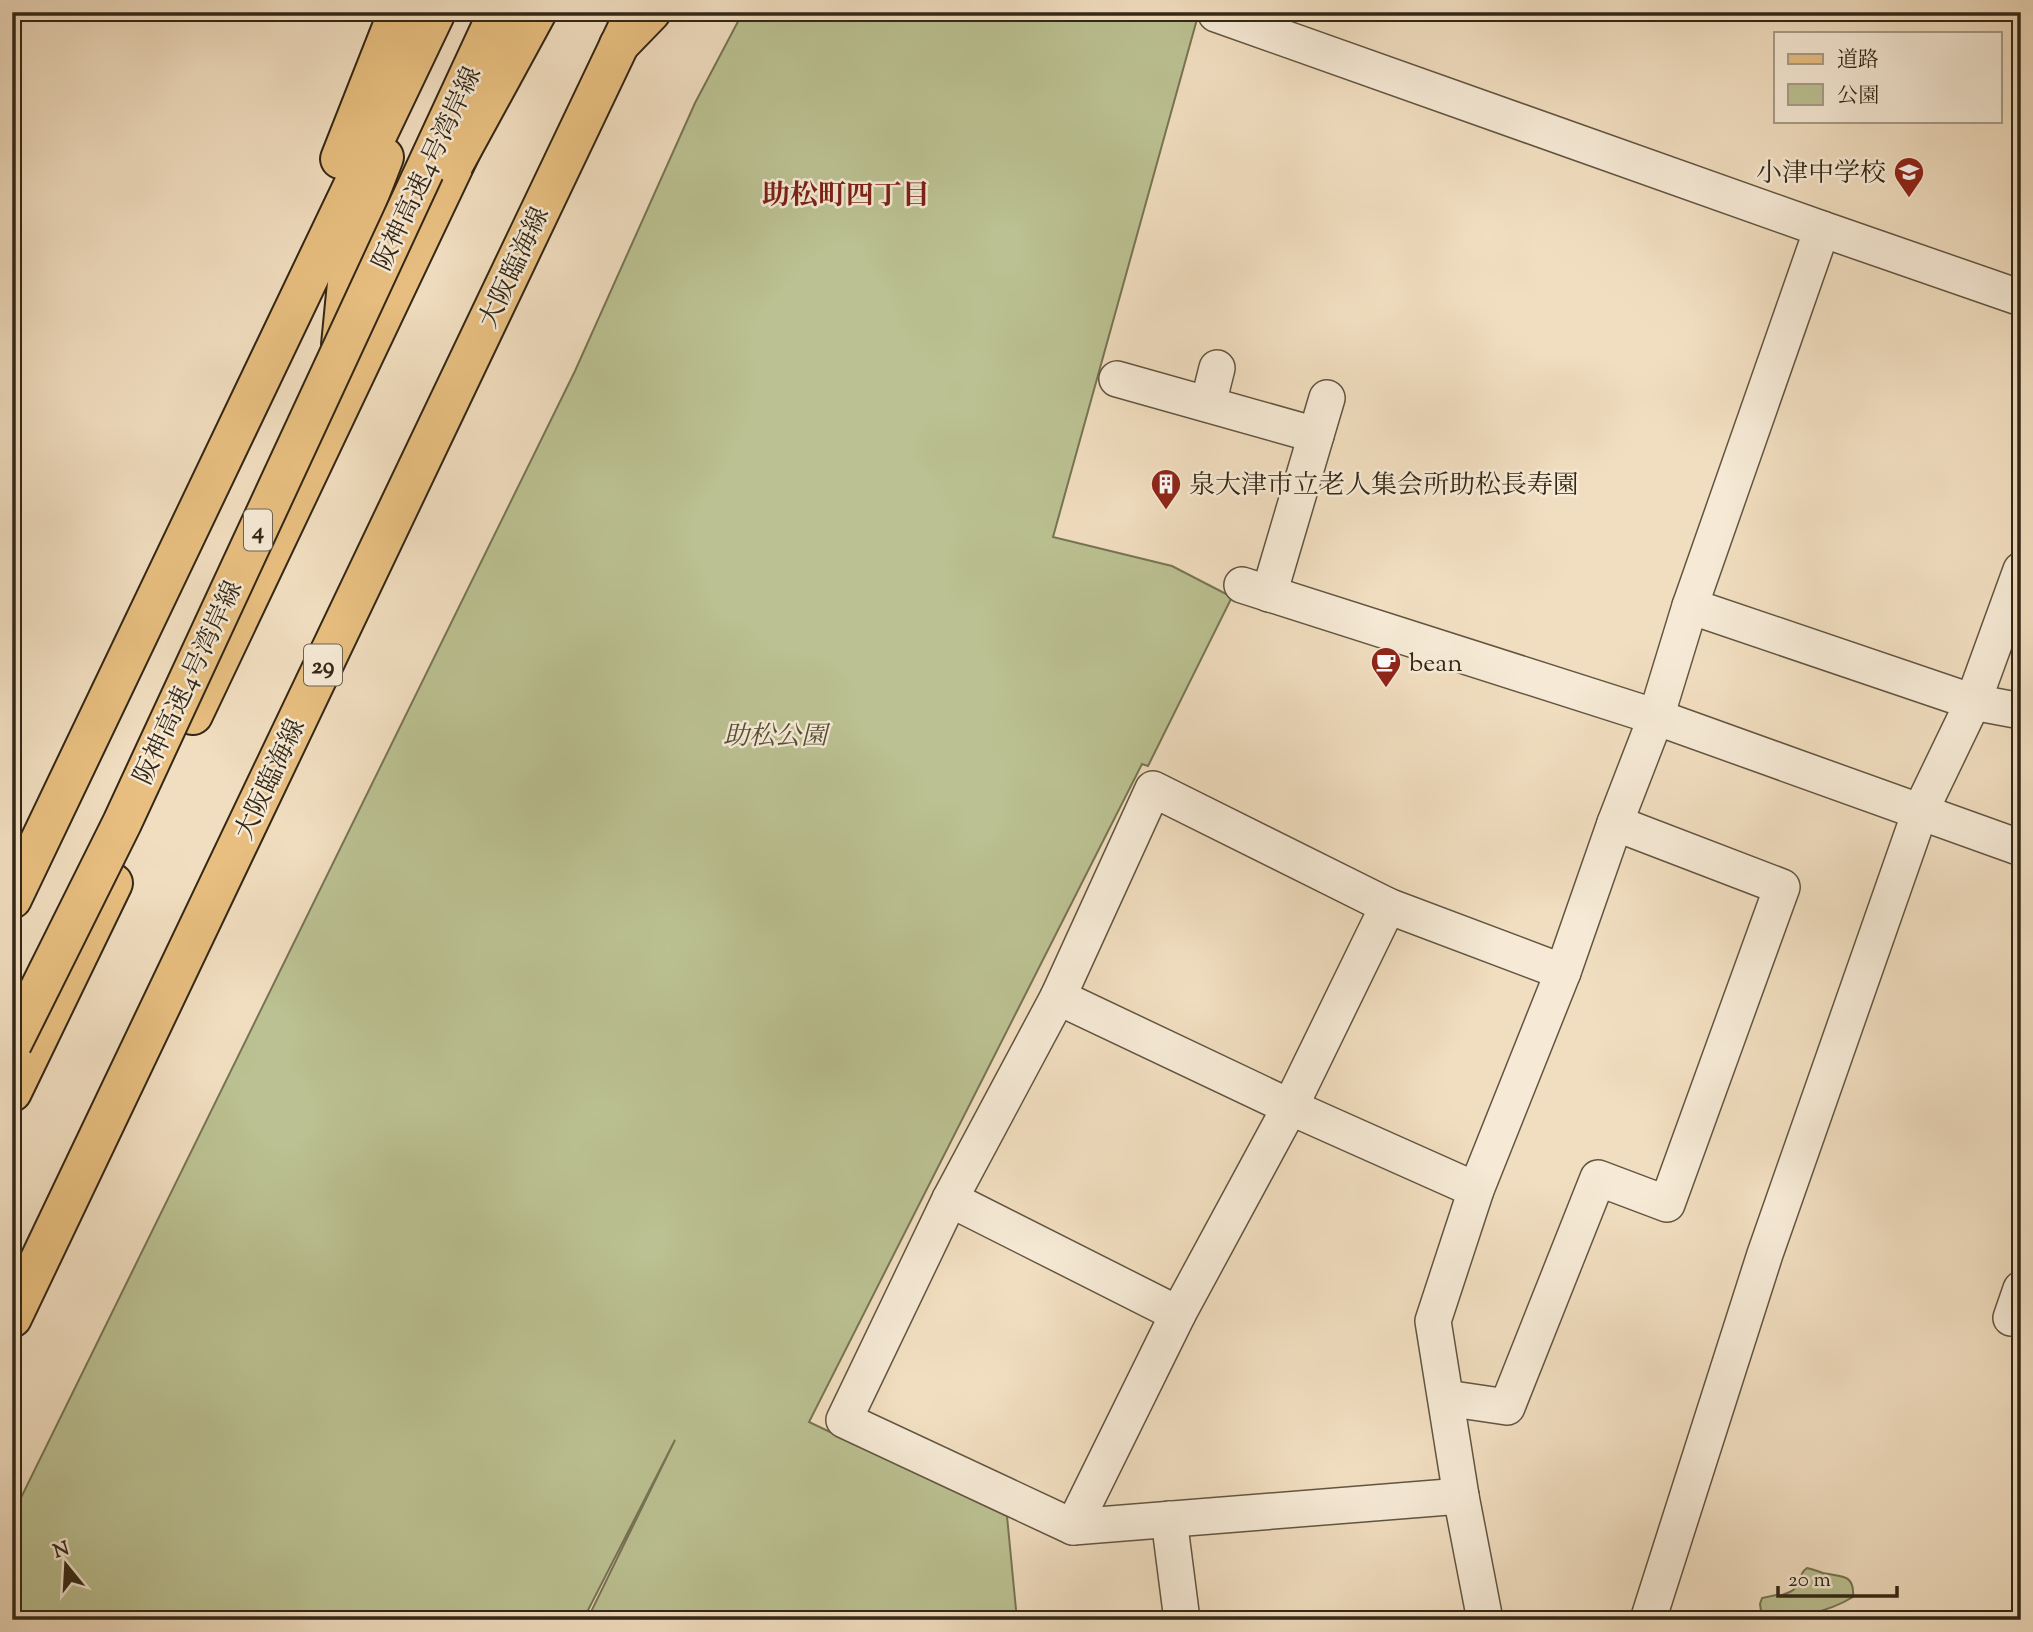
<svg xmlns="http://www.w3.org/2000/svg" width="2033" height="1632" font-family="'Sorts Mill Goudy','Noto Serif JP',serif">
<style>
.green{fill:#bbc192;stroke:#777454;stroke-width:2}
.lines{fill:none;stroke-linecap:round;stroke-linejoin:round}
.street-casing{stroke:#625540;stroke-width:38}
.primary-casing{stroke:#332716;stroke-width:42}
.highway-casing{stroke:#332716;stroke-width:42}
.street{stroke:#f6ead6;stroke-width:35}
.primary{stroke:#e8bf80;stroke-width:38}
.highway{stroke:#e8bf80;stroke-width:38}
.highway-bridge-casing{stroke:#332716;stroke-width:42;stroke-linecap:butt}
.highway-bridge{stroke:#e8bf80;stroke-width:38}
.labels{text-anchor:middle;stroke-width:5;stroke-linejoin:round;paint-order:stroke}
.shield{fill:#f6ead6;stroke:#6e6250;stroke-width:2}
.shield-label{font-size:24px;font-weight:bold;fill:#332716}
.street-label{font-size:26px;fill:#332716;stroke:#f6ead6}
.poi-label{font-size:26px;fill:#332716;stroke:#f6ead6;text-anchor:start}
.park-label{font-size:26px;font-style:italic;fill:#554e35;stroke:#f6ead6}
.neighbourhood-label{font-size:28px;font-weight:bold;fill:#7a1f14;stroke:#f6ead6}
</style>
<rect width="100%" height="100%" fill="#f1dec0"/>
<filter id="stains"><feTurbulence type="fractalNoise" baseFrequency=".00286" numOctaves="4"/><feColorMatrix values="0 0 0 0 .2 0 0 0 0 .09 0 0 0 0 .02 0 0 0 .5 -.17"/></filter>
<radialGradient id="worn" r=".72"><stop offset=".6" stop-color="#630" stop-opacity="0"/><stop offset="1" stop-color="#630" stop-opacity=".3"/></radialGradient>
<g class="green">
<path d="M743,12h456l-146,525 119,29 60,31 -84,169 -6,-2 -333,658 198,94 10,104h-430l88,-180 -92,180h-571v-104l563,-1145 120,-268z"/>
<path d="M1807,1568c6,1 10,3 16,5 17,4 32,0 30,24 -23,14 -67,27 -92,14l-1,-7 2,-6 14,-3 3,1c8,-3 16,-5 20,-12 4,-8 0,-10 8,-16z"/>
</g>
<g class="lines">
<g class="street-casing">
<g id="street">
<path d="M1217,12l-1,2 606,215 199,69"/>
<path d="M1117,379l199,56"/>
<path d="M1208,404l9,-36"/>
<path d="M1242,585l414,132 365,131"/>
<path d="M1269,594l58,-196"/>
<path d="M1690,606l283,96 48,9"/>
<path d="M1058,997l232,110 186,83"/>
<path d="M950,1199l228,115"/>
<path d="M2011,1318l10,-29"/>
<path d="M1446,1398l61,9 91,-229 69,26 115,-317 -167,-64"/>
<path d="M1461,1496l-388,31 -229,-107 106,-221 108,-202 95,-208 235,117 175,66"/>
<path d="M1169,1519l13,101"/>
<path d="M1073,1527l105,-213 112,-207 98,-201"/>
<path d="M1485,1620l-24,-124 -28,-175 43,-131 87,-218 52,-149 41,-106 34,-111 132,-377"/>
<path d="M1648,1620l117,-366 155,-442 53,-110 48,-132"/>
</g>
</g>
<g class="primary-casing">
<g id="primary">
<path d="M341,345l10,-103 33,-85"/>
<path d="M193,715l276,-581"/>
<path d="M12,1092l101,-209"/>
<path d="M12,1318l622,-1304"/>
</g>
</g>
<g class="highway-casing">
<g id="highway">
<path d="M619,45l32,-33"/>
<path d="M340,159l58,-147"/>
<path d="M12,899l424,-887"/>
</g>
</g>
<use href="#street" class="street"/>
<use href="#primary" class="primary"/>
<use href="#highway" class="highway"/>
<g class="highway-bridge-casing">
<g id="highway-bridge">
<path d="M454,164l83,-152"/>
<path d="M12,1044l110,-221 376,-811"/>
</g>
</g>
<use href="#highway-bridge" class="highway-bridge"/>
</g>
<defs>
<g id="school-pin" transform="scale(1.575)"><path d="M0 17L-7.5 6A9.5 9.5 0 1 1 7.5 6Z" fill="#8f2418" stroke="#f6ead6"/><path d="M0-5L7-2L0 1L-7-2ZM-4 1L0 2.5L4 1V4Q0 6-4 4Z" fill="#fff"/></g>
<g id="building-pin" transform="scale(1.575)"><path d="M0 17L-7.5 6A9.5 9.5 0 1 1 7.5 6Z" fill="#8f2418" stroke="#f6ead6"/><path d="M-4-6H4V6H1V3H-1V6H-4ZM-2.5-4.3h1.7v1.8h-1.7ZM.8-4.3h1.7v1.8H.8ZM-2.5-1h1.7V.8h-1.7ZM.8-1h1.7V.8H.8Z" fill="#fff"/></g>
<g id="cafe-pin" transform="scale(1.575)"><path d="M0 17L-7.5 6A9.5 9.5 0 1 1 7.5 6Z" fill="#8f2418" stroke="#f6ead6"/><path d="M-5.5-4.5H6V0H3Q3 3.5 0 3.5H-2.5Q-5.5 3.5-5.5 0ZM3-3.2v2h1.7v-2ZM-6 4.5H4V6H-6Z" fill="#fff"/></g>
</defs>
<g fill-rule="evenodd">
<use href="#school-pin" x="1909" y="172"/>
<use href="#building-pin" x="1166" y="484"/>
<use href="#cafe-pin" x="1386" y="662"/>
</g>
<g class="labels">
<g class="shield">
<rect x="244" y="509.5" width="28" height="41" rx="5"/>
<rect x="304" y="644.5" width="38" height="41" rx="5"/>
</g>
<g class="shield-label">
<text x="258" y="538">4</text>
<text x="323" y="673">29</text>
</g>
<g class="street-label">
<text transform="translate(426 168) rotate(-65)" y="9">阪神高速4号湾岸線</text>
<text transform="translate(513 267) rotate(-65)" y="9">大阪臨海線</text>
<text transform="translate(187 682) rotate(-65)" y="9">阪神高速4号湾岸線</text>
<text transform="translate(269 779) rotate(-65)" y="9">大阪臨海線</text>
</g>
<g class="poi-label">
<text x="1886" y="181" text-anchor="end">小津中学校</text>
<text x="1189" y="493">泉大津市立老人集会所助松長寿園</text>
<text x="1409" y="671">bean</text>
</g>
<g class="park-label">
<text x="775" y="744">助松公園</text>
</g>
<g class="neighbourhood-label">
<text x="846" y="204">助松町四丁目</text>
</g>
</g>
<rect width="2033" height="1632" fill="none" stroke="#f1dec0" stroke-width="42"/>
<rect x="14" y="14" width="2005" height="1604" fill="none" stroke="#332716" stroke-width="3.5"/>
<rect x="21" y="21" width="1991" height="1590" fill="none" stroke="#332716" stroke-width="2"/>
<rect x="1774" y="32" width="228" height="91" fill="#f6ead6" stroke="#a89c89" stroke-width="2"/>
<rect x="1788" y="54" width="35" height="10" fill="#e8bf80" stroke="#a89c89" stroke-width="2"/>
<text x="1837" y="66" font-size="21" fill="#332716">道路</text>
<rect x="1788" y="84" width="35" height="21" fill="#bbc192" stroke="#a89c89" stroke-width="2"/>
<text x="1837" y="102" font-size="21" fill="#332716">公園</text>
<g transform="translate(66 1565) rotate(342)" stroke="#f6ead6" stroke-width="5" paint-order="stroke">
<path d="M0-5L12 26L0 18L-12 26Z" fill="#332716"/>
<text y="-10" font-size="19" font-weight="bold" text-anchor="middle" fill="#332716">N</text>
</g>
<path d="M1778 1586v10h119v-10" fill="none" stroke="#332716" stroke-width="3.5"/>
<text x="1788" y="1586" font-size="21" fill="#332716" stroke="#f6ead6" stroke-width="5" paint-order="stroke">20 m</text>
<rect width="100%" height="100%" filter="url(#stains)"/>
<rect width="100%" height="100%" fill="url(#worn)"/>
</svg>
